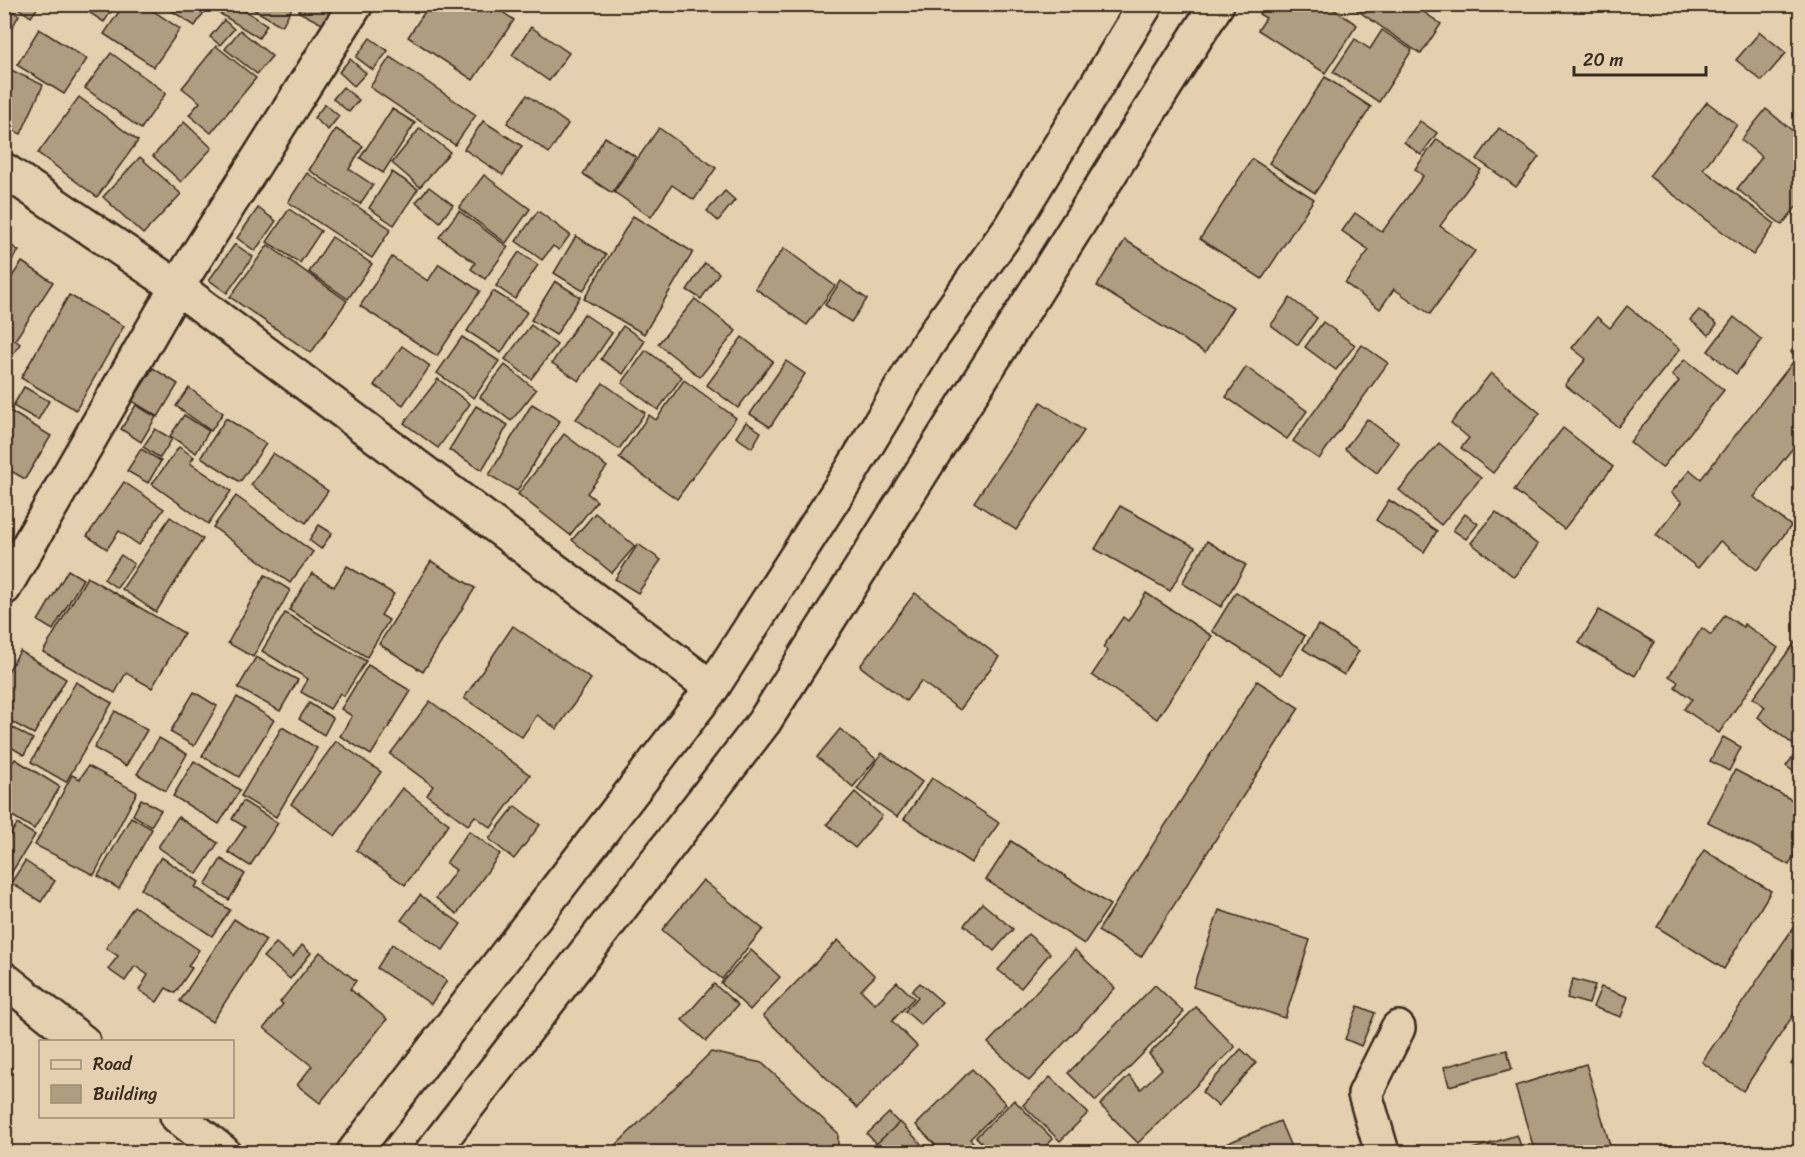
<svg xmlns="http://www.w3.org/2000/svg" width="1805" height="1157" font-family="Sriracha,sans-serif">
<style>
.building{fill:#b09c81;stroke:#3b2a1e;stroke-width:1.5}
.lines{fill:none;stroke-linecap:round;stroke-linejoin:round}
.minor-casing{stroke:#3b2a1e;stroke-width:38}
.major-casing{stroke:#3b2a1e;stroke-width:38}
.minor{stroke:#e4cfae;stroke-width:33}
.major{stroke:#e4cfae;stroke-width:33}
</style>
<rect width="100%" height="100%" fill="#e4cfae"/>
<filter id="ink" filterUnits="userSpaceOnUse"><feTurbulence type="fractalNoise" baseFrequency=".0167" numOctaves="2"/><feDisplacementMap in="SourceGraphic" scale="12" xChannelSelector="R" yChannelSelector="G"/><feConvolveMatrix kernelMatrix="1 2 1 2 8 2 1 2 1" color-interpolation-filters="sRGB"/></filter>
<g filter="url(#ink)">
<g class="building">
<path d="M12,4h28l-9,13z"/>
<path d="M76,4h40l-12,18z"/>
<path d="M124,4h19l37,25 -26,38 -50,-33z"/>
<path d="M161,4h74l32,21 -8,13 -51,-32 -13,20z"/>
<path d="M244,4h50l-12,22z"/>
<path d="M303,4h32l-11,21 -25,-13z"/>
<path d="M430,4h61l23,16 -41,60 -65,-43z"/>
<path d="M1265,4h61l31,21 -32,48 -67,-43 8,-12 -7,-4z"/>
<path d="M1348,4h64l29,20 -20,30z"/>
<path d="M4,7l15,8 -11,20 -4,-2z"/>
<path d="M224,20l10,9 -14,16 -10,-8z"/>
<path d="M531,27l38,26 -20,28 -37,-26z"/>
<path d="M39,29l48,30 -23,35 -47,-29z"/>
<path d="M240,30l32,26 -15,18 -32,-25z"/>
<path d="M1382,30l30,20 -33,52 -46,-30 22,-33 15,10z"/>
<path d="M1760,32l26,21 -24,28 -26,-21z"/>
<path d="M370,38l18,13 -15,19 -17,-13z"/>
<path d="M216,46l40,32 -45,55 -22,-18 11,-13 -18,-14z"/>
<path d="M111,53l55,40 -25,36 -56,-41z"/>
<path d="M390,57l86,58 -21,30 -85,-58z"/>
<path d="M350,59l16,14 -12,13 -15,-14z"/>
<path d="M11,70l32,15 -22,49 -17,-8v-43z"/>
<path d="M1325,77l46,30 -56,86 -46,-30z"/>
<path d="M343,87l16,13 -10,12 -16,-13z"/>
<path d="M527,95l41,29 -19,29 -42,-30z"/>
<path d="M79,97l59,44 -41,56 -59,-44z"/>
<path d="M1707,102l30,23 -34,44 72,55 -22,31 -104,-79z"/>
<path d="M325,104l14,12 -11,14 -14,-12z"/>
<path d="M392,109l23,14 -32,50 -23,-15z"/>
<path d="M1766,109l34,28v65l-18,23 -45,-36 25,-32 -21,-17z"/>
<path d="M483,121l39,25 -19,29 -39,-26z"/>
<path d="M1420,121l17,12 -16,22 -17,-13z"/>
<path d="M184,122l28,26 -31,34 -28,-26z"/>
<path d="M420,128l30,24 -30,35 -28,-24z"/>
<path d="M659,128l57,40 -22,32 -22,-15 -21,32 -37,-25z"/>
<path d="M1499,128l40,29 -23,30 -39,-28z"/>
<path d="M336,129l27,17 -14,23 24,16 -13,19 -51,-34z"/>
<path d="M605,137l31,20 -24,36 -29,-19z"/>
<path d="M1437,139l44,31 -41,56 35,25 -45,63 -36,-25 -14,20 -35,-26 24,-33 -27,-19 13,-18 27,19 41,-56 -8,-7z"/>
<path d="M140,157l41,37 -38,40 -40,-37z"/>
<path d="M1252,159l62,40 -52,80 -62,-40z"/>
<path d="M392,172l26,17 -24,36 -25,-17z"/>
<path d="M307,173l84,56 -19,29 -84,-56z"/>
<path d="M484,175l46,34 -24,34 -47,-35z"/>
<path d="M429,187l24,18 -13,17 -24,-20z"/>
<path d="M725,191l10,9 -17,21 -11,-10z"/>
<path d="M258,208l18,13 -21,30 -18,-13z"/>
<path d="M289,209l32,22 -21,32 -33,-21z"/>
<path d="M459,211l49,36 -23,32 -14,-10 4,-6 -36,-26z"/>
<path d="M538,211l32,24 -11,15 -6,-4 -11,14 -26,-19z"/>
<path d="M633,216l60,36 -49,82 -60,-35z"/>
<path d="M576,236l30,19 -23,36 -29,-18z"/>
<path d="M332,237l40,27 -24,35 -39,-27z"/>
<path d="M4,240l15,11 -15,19z"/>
<path d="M1125,240l108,67 -28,46 -108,-67z"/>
<path d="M235,244l18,13 -26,36 -18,-13z"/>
<path d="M268,245l79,56 -36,52 -81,-56z"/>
<path d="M784,248l51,38 -28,39 -52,-37z"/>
<path d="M519,252l19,13 -23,34 -19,-13z"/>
<path d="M392,257l36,24 11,-17 41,27 -43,65 -77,-50z"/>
<path d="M22,262l31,20 -38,58 5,4 -16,24v-80z"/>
<path d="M705,263l14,10 -18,26 -14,-9z"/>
<path d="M555,281l25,16 -24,38 -25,-15z"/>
<path d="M841,281l26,18 -16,23 -26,-17z"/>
<path d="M493,291l34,21 -26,41 -34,-22z"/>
<path d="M69,295l55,31 -48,84 -55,-32z"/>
<path d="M1290,298l27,20 -19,27 -27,-20z"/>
<path d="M695,299l41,32 -36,46 -42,-33z"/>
<path d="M1627,306l53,43 -62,78 -53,-42 21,-26 -14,-11 25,-31 13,11z"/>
<path d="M1699,310l18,14 -8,11 -19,-15z"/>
<path d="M584,314l28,19 -33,48 -27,-18z"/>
<path d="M1734,317l28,23 -26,34 -28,-23z"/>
<path d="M1323,322l32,23 -19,25 -31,-23z"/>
<path d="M531,325l26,20 -26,34 -26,-20z"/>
<path d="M623,326l22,15 -22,33 -22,-15z"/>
<path d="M462,337l37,24 -25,37 -37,-25z"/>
<path d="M742,337l31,24 -35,47 -31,-23z"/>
<path d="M1800,337v21l-9,-6z"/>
<path d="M1362,345l26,18 -69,96 -26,-18z"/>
<path d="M402,346l28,20 -27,39 -29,-20z"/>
<path d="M646,350l36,27 -24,33 -36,-27z"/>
<path d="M1685,359l39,31 -62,78 -32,-26 49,-61 -7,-6z"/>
<path d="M786,361l19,13 -35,53 -20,-13z"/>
<path d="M1793,362l7,6v71l-46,58 37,29 -34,44 -37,-29 -22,27 -42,-33 26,-33 -11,-9 19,-23 11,9z"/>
<path d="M505,365l31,25 -25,31 -31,-24z"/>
<path d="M1246,367l61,44 -20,28 -61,-42z"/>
<path d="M153,368l25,16 -20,33 -26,-16z"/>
<path d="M1491,373l49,40 -47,60 -32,-25 8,-10 -18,-15z"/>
<path d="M438,379l32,25 -32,44 -34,-25z"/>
<path d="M684,380l52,38 -59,81 -58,-41 30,-43 7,5z"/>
<path d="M603,383l42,30 -26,36 -43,-30z"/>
<path d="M24,387l25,14 -11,19 -25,-14z"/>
<path d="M189,388l34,25 -12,18 -35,-25z"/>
<path d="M1041,402l43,29 -68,99 -42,-28z"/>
<path d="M532,404l28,17 -43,70 -28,-16z"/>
<path d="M136,405l20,12 -15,25 -20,-13z"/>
<path d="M476,406l32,19 -26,45 -33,-20z"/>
<path d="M10,411l41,25 -26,43 -21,-12v-47z"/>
<path d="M184,415l25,16 -13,22 -26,-17z"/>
<path d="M226,418l40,26 -26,38 -39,-25z"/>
<path d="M1367,419l32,24 -22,30 -32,-24z"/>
<path d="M746,422l15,10 -9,16 -16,-11z"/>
<path d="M1563,428l50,39 -49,62 -50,-39z"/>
<path d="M155,429l17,10 -12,19 -17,-11z"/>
<path d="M564,434l43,33 -20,26 10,8 -27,34 -52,-41z"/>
<path d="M1439,443l42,35 -40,47 -42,-35z"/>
<path d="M179,447l15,10 -4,6 41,28 -23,33 -56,-40z"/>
<path d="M141,449l20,12 -13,22 -21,-12z"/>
<path d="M273,453l55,38 -22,32 -55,-38z"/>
<path d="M124,482l40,27 -25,36 -20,-14 -12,18 -20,-13z"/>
<path d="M236,496l77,56 -23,31 -77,-56z"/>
<path d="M1389,500l48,31 -13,21 -48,-32z"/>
<path d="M1120,506l75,41 -25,44 -75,-42z"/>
<path d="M1496,512l42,33 -24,32 -43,-34z"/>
<path d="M595,513l40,33 -23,27 -40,-33z"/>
<path d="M1465,514l13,10 -12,15 -13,-9z"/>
<path d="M170,517l33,22 -47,73 -34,-23z"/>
<path d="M319,525l13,8 -11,16 -12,-9z"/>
<path d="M1207,541l39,24 -25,42 -39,-24z"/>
<path d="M638,544l23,16 -23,33 -23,-14z"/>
<path d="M121,555l13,9 -17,24 -13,-9z"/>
<path d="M431,561l44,27 -52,84 -44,-28z"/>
<path d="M347,566l47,28 -13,21 8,5 -22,37 -78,-47 23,-37 22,14z"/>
<path d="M68,570l15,9 -30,51 -15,-9z"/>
<path d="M265,575l25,15 -37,67 -25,-14z"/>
<path d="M87,577l97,56 -32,55 -26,-15 -11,20 -72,-41z"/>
<path d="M1236,592l69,44 -24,39 -69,-44z"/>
<path d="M915,593l84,64 -39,53 -39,-29 -15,20 -46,-35z"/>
<path d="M1146,593l66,43 -55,83 -65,-44 16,-24 -5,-4 20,-30 5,4z"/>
<path d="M1599,610l55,32 -19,34 -56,-33z"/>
<path d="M285,613l81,48 -22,35 -4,-3 -10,16 -29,-17 7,-13 -46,-28z"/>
<path d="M1725,615l18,12 1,-3 34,24 -59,85 -35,-24 8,-10 -17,-12 3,-5 -9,-6 33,-48 9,7z"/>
<path d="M1318,625l41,26 -15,24 -41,-26z"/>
<path d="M513,626l78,53 -34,50 -20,-14 -15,22 -58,-39z"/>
<path d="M1800,636v114l-42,-33 7,-10 -12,-9z"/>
<path d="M20,651l46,28 -32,55 -30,-16v-40z"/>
<path d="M256,657l42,23 -18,31 -42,-23z"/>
<path d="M368,665l43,26 -40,64 -31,-19 12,-20 -11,-7z"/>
<path d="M1257,681l42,27 -158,249 -43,-26z"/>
<path d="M76,682l36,21 -46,79 -35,-20z"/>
<path d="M194,692l23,14 -23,40 -24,-14z"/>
<path d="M237,697l37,23 -35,57 -37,-21z"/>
<path d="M430,701l100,74 -39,53 -16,-12 -7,9 -41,-30 6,-9 -43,-32z"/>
<path d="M309,703l24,15 -9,17 -25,-16z"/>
<path d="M115,711l32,19 -21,36 -32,-18z"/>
<path d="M4,723l29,16 -9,16 -20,-12z"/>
<path d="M282,727l35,21 -41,69 -35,-21z"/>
<path d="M840,729l36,30 -23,28 -36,-30z"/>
<path d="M1723,737l18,10 -12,24 -19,-10z"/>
<path d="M159,738l28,16 -21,37 -29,-17z"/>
<path d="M336,741l45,31 -46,64 -44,-32z"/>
<path d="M1797,751l3,3v22l-14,-10z"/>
<path d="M882,753l40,29 -25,35 -40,-28z"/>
<path d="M15,759l45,28 -26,42 -30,-18v-35z"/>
<path d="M194,761l46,29 -21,34 -46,-28z"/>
<path d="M88,766l49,26 -43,83 -59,-30 37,-70 8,4z"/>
<path d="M1735,770l65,34v39l-11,22 -81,-43z"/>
<path d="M932,778l67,45 -28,40 -67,-44z"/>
<path d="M402,788l47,36 -44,61 -49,-35z"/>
<path d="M855,792l27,24 -27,32 -28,-24z"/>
<path d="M141,799l20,11 -10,16 -18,-11z"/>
<path d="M243,801l35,22 -28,43 -22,-14 17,-25 -13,-8z"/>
<path d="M515,806l25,19 -26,34 -25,-20z"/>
<path d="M131,817l21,12 -33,60 -21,-13z"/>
<path d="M178,817l40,26 -21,31 -39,-27z"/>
<path d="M17,824l18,11 -28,45 -3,-2v-33z"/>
<path d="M469,831l31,23 -43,60 -21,-16 20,-28 -10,-7z"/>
<path d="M1011,841l99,64 -26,39 -98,-64z"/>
<path d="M1704,850l67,41 -47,78 -67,-42z"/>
<path d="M161,857l38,25 -4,5 35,23 -18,26 -71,-47z"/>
<path d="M221,859l24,15 -16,26 -24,-15z"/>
<path d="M25,861l30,20 -14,21 -30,-19z"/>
<path d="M703,880l60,49 -41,50 -60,-49z"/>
<path d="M420,895l41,29 -18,26 -42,-30z"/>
<path d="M982,903l31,26 -19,22 -30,-26z"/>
<path d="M134,906l65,44 -11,16 4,2 -17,25 -9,-5 -9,14 -18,-12 9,-15 -13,-9 -10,15 -17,-12 10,-13 -12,-8z"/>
<path d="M1219,910l91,30 -25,78 -92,-31z"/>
<path d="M234,919l32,21 -54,82 -32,-21z"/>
<path d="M1795,925l5,4v76l-57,86 -41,-29z"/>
<path d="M1028,934l22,19 -29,35 -23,-18z"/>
<path d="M838,940l37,36 -14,14 14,14 22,-22 17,16 -22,23 25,25 -60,62 -94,-92z"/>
<path d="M276,943l17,14 9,-12 9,8 -21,26 -27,-22z"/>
<path d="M392,944l55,37 -16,23 -54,-36z"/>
<path d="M751,950l29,27 -30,33 -29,-27z"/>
<path d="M1075,950l40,38 -86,93 -41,-38z"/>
<path d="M320,952l36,29 -6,8 37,30 -67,84 -23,-18 15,-19 -48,-38 19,-24 -3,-2z"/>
<path d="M1573,979l22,6 -6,19 -22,-6z"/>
<path d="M920,983l22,19 -21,23 -16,-14 13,-14 -6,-6z"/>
<path d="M714,984l24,21 -32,36 -24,-21z"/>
<path d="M1155,985l29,27 -88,89 -28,-28z"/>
<path d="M1601,987l27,10 -7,20 -28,-10z"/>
<path d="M1358,1006l17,7 -14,33 -16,-7z"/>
<path d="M1196,1007l39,40 -97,96 -38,-38 29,-29 12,13 21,-20 -13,-15z"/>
<path d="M1241,1049l15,14 -38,43 -16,-14z"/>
<path d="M1507,1050l5,19 -63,17 -5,-19z"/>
<path d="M1800,1051v20l-9,-7z"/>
<path d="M711,1052l51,11 76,70v19h-229z"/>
<path d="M1586,1064l26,88h-77l-20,-66z"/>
<path d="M972,1069l34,35 -36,35 13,13h-45l-1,-1 2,-2 -23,-24z"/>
<path d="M1050,1077l38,36 -28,28 -37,-36z"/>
<path d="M1014,1100l39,39 -13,13h-49l-15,-15z"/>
<path d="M889,1113l38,39h-42l-18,-18z"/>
<path d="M1280,1121l13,31h-72l-2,-5z"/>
<path d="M900,1122l29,30h-47l-7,-7z"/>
<path d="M1517,1135l6,17h-60z"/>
</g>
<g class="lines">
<g class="minor-casing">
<g id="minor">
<path d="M4,170l173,117 535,401"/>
<path d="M4,588l173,-301 179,-283"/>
<path d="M1382,1152l-17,-58 33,-66"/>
</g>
</g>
<g class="major-casing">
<g id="major">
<path d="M4,979l79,63"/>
<path d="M177,1116l46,36"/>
<path d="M354,1152l358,-464 138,-215 77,-128 83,-117 136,-224"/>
<path d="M432,1152l332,-430 453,-718"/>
</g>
</g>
<use href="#minor" class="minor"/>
<use href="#major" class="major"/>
</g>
</g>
<rect width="1805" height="1157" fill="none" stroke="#e4cfae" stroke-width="24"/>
<rect x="12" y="12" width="1781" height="1133" fill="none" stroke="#3b2a1e" stroke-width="2" filter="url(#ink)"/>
<rect x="39" y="1040" width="195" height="78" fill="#e4cfae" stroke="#a08d74" stroke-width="1.5"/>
<rect x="51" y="1060" width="30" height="9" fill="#e4cfae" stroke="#a08d74" stroke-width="1.5"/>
<text x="93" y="1070" font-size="18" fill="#3b2a1e">Road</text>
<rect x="51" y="1085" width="30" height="18" fill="#b09c81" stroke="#a08d74" stroke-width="1.5"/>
<text x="93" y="1100" font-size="18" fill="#3b2a1e">Building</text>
<path d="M1574 66v9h132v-9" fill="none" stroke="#3b2a1e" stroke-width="3"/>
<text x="1583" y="66" font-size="18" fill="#3b2a1e" stroke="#e4cfae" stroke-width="4.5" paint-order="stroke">20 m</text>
</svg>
